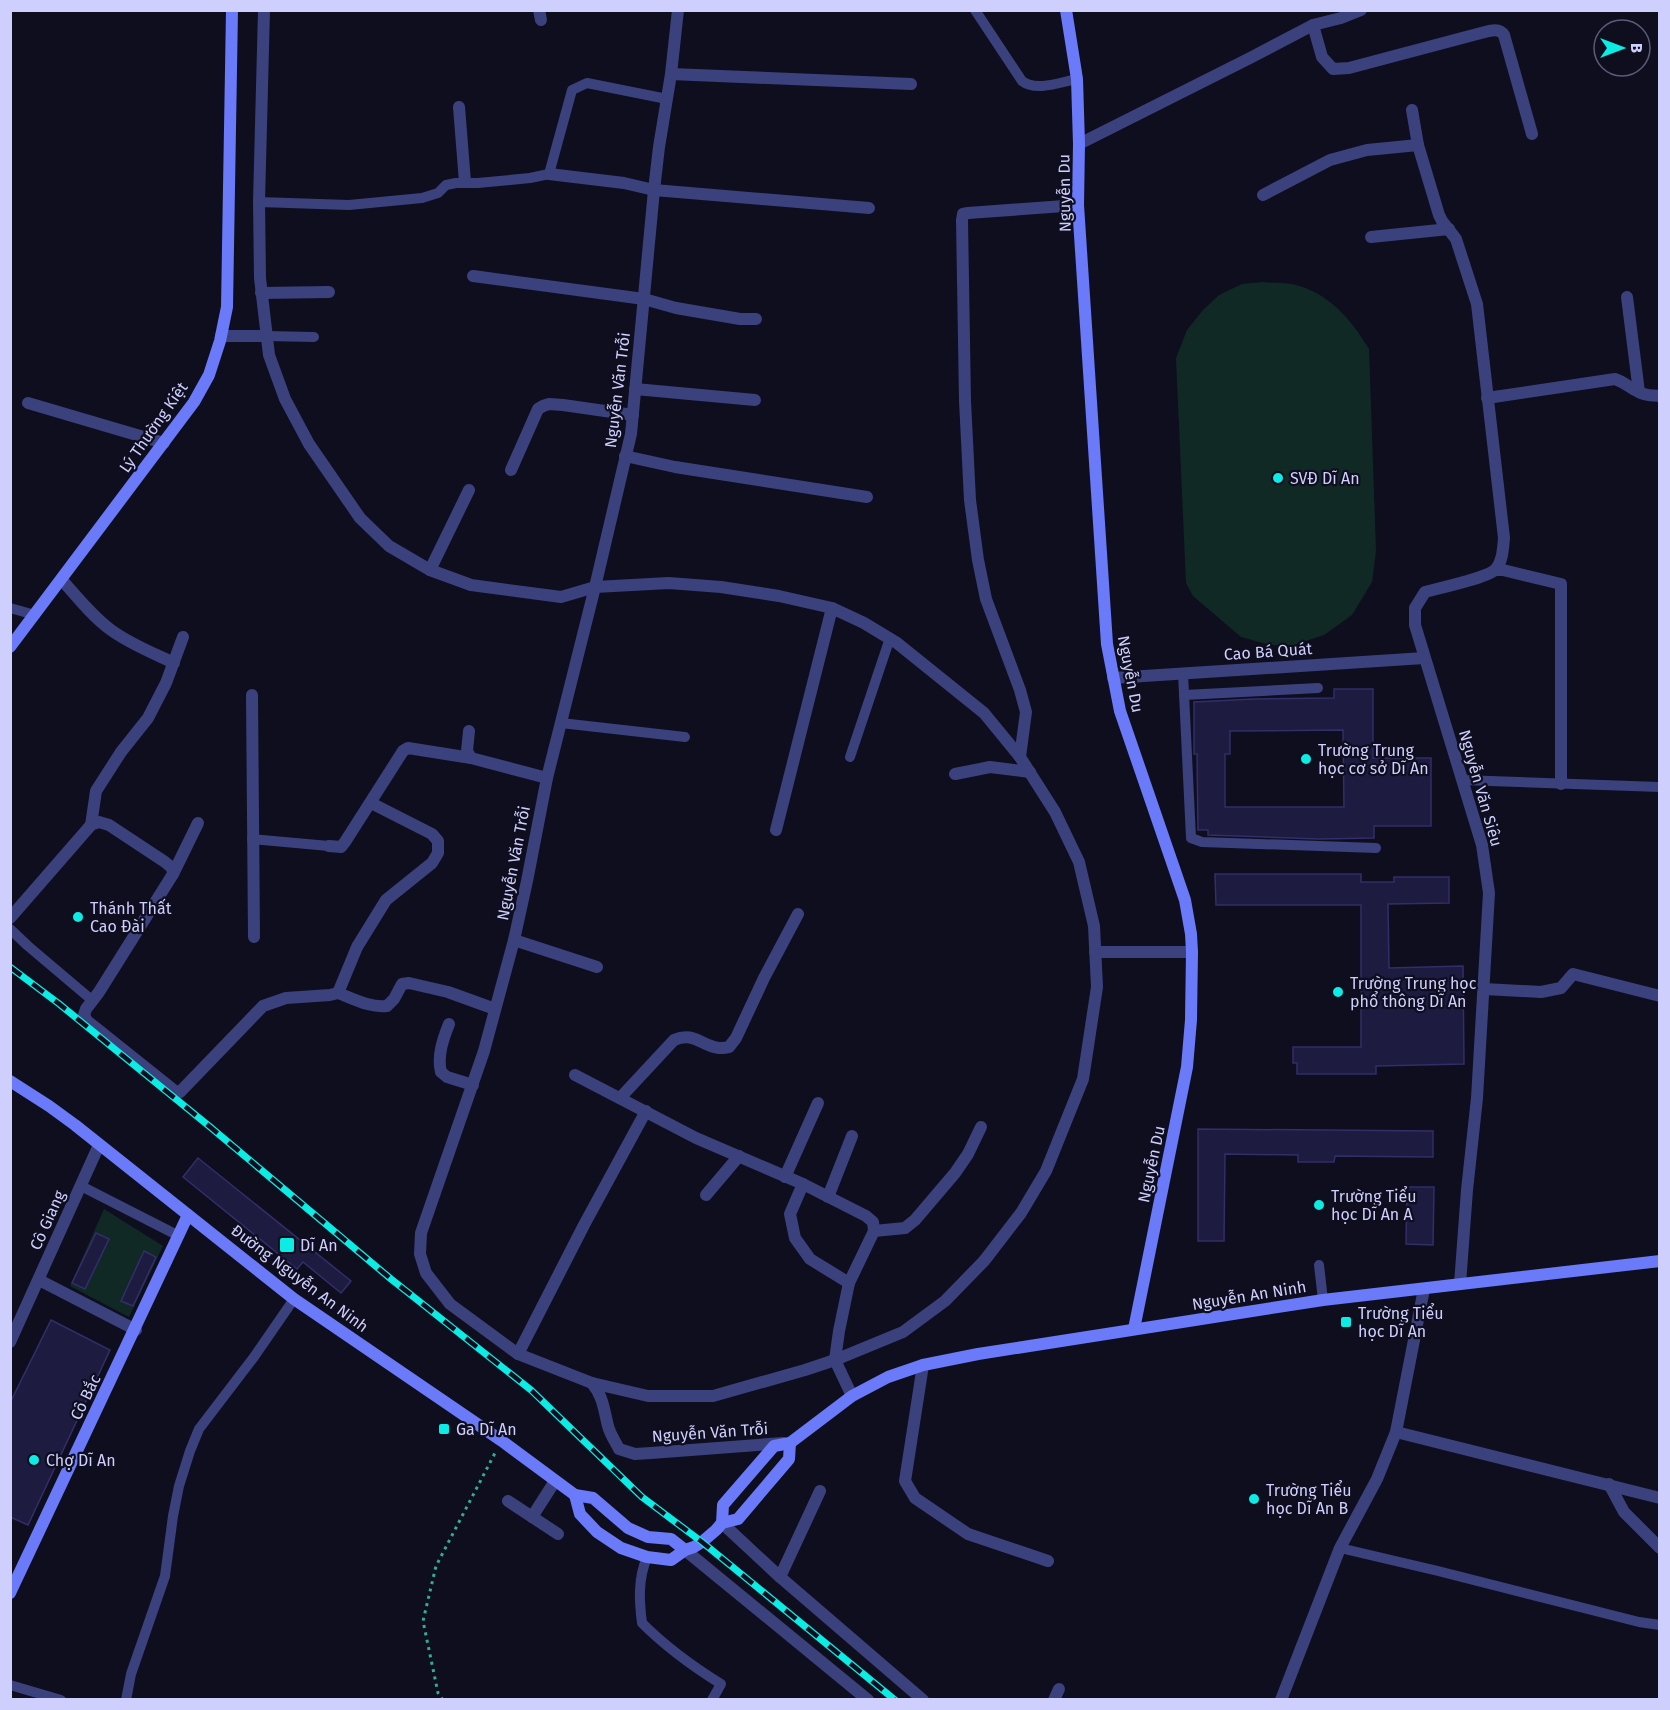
<svg xmlns="http://www.w3.org/2000/svg" width="1670" height="1710" font-family="'Fira Sans',sans-serif">
<style>
.green{fill:#112925}
.building{fill:#1d1b3f;stroke:#322e6a;stroke-width:1.5;fill-rule:evenodd}
.lines{fill:none;stroke-linecap:round;stroke-linejoin:round}
.path{stroke:#33ac94;stroke-width:3;stroke-dasharray:3 4.5;stroke-linecap:butt}
.lane{stroke:#3b417c;stroke-width:10}
.street{stroke:#3b417c;stroke-width:12}
.secondary{stroke:#6a7af8;stroke-width:12}
.rail-casing{stroke:#0bece4;stroke-width:7}
.rail{stroke:#0e0e1f;stroke-width:4.5;stroke-dasharray:14;stroke-linecap:butt}
.poi-dot{fill:#0bece4;stroke:#0e0e1f;stroke-width:2}
.labels{text-anchor:middle;stroke-width:4.5;stroke-linejoin:round;paint-order:stroke}
.street-label{font-size:16px;fill:#cecffd;stroke:#0e0e1f}
.poi-label{font-size:16px;fill:#cecffd;stroke:#0e0e1f;text-anchor:start}
</style>
<rect width="100%" height="100%" fill="#0e0e1f"/>
<g class="green">
<path d="M1263,282c10,1 20,1 29,2 36,8 59,35 77,65l7,202 -4,31 -20,33 -28,20 -33,11 -21,-1 -29,-8 -48,-41 -7,-13 -10,-225 11,-28 16,-20 16,-15 23,-11z"/>
<path d="M104,1209l59,37 -34,71 -59,-31z"/>
</g>
<g class="building">
<path d="M1334,689h39v69h58v68h-57v12l-55,1 -111,-4v-5h-10l-1,-76h-3v-52l60,-3 80,-1zM1343,730l1,77h-119v-53h5v-23z"/>
<path d="M1215,874h146v8h33v-5h55v26l-61,1 1,64 74,-2 1,98 -88,2v8h-79v-11h-4v-16h68v-142h-145z"/>
<path d="M1198,1129l235,2v26l-98,-1 -1,6h-36v-7l-73,-1 -1,87h-26z"/>
<path d="M198,1158l153,123 -10,12 -38,-31 -6,7 -114,-92z"/>
<path d="M1407,1187h27l-1,58 -27,-1z"/>
<path d="M96,1233l13,6 -24,50 -13,-6z"/>
<path d="M144,1251l12,6 -23,49 -12,-5z"/>
<path d="M51,1320l59,30 -82,175 -18,-8v-114z"/>
</g>
<g class="lines">
<path class="path" d="M443,1700l-5,-7 -15,-72 13,-55 59,-113"/>
<g class="lane">
<path d="M975,10l47,71c14,11 39,1 55,-2"/>
<path d="M259,202l90,3 73,-7 16,-5 8,-8 10,-2h22l52,-5 19,-4 23,-84 15,-7 80,16"/>
<path d="M266,336l48,1"/>
<path d="M10,608l25,7"/>
<path d="M1183,673l8,165 11,4 174,6"/>
<path d="M1184,695l134,-7"/>
<path d="M561,723l124,14"/>
<path d="M850,757l40,-119"/>
<path d="M1462,780l198,7"/>
<path d="M252,839l77,7"/>
<path d="M10,929l18,17 65,55"/>
<path d="M81,1186l98,50"/>
<path d="M1319,1265l4,35"/>
<path d="M1340,1548l98,23 201,51 21,3"/>
<path d="M647,1557c-9,22 -8,43 -5,66 24,24 50,43 79,61l-9,16"/>
<path d="M10,1685l51,15"/>
<path d="M126,1700l5,-26 34,-98 8,-60 6,-30 11,-35 9,-22 55,-72 40,-58"/>
</g>
<g class="street">
<path d="M264,10l-5,192 1,76 9,77 16,44 24,45 51,74 29,28 41,24 41,15 90,12 34,-10 74,-4 52,4 58,9 53,12 32,15 33,20 87,70 36,44 35,55 24,50 15,64 3,61 -14,92 -37,92 -25,42 -37,48 -39,40 -42,31 -68,28 -30,10 -92,26h-65l-56,-13"/>
<path d="M539,10l2,10"/>
<path d="M678,10l-7,64 -12,73 -5,43 -23,244 -36,153 -48,191 -20,103 -13,59 -30,111 -63,182 -1,21 6,19 24,31 68,50 74,29c11,13 12,27 16,43 2,8 7,15 11,23l16,5 16,-1 132,-10"/>
<path d="M1313,25l9,32 11,12 16,-1 132,-35c8,-2 18,-6 23,2l28,99"/>
<path d="M671,74l240,10"/>
<path d="M459,107l6,75"/>
<path d="M1412,110l6,35 21,70 3,6 14,18 21,65 27,234c-1,10 -1,22 -8,31 -8,9 -57,19 -71,23l-10,16v17l67,220 7,48 -12,205 -10,92 -7,94"/>
<path d="M1079,144l171,-86 63,-33 28,-7 20,-8"/>
<path d="M549,174l75,9 30,7 215,18"/>
<path d="M1263,195l67,-35 37,-10 51,-5"/>
<path d="M1371,237l78,-8"/>
<path d="M473,276l171,23 32,9 64,11h16"/>
<path d="M261,293l68,-1"/>
<path d="M1627,297l12,95"/>
<path d="M221,336h45"/>
<path d="M635,389l120,11"/>
<path d="M1487,398l128,-19c9,3 15,9 24,13 6,4 13,3 21,4"/>
<path d="M28,403l136,40"/>
<path d="M625,456l50,11 192,30"/>
<path d="M511,470l27,-61 5,-3 6,-2 14,1 70,10"/>
<path d="M430,570l39,-80"/>
<path d="M1495,570h8l58,14v200"/>
<path d="M62,580c15,17 30,36 49,50 19,14 42,23 63,33"/>
<path d="M1113,678l311,-20"/>
<path d="M252,695l2,242"/>
<path d="M469,731l-2,20 4,7 76,20"/>
<path d="M1020,757l6,-45 -6,-22 -34,-91 -8,-39 -8,-60 -5,-99 -3,-181 1,-6 5,-1 110,-8"/>
<path d="M955,774l35,-7 40,5"/>
<path d="M91,825l5,-34 25,-39 27,-34 18,-35 17,-46"/>
<path d="M776,830l56,-222"/>
<path d="M329,846l12,1 4,-5 58,-91 5,-3 63,10"/>
<path d="M173,874l25,-51"/>
<path d="M10,918l81,-93 8,-3 10,3 56,37 7,6 1,6 -74,118 -13,17 -2,6 3,6 9,7 80,64h4l83,-86 23,-8 44,-3 8,-2 19,-46 29,-47 46,-37 6,-10v-12l-6,-7 -61,-31"/>
<path d="M514,940l83,27"/>
<path d="M1095,952h97"/>
<path d="M1484,989l57,3 20,-4 12,-14 87,22"/>
<path d="M338,993c16,6 32,15 49,13l7,-7 8,-15 7,-1 39,9 47,17"/>
<path d="M449,1024c-6,15 -12,32 -8,48l6,5 26,8"/>
<path d="M575,1075l121,63 107,46 63,32 7,6 1,9 -25,52 -10,48 -4,29 17,36"/>
<path d="M620,1098l54,-58c20,-9 27,6 45,8 3,0 7,0 10,-1l7,-9 28,-60 34,-64"/>
<path d="M785,1177l33,-74"/>
<path d="M803,1184l-13,30 5,24 15,21 39,24"/>
<path d="M706,1195l33,-39"/>
<path d="M828,1197l24,-61"/>
<path d="M874,1231l31,-3 10,-8 40,-47 13,-19 13,-27"/>
<path d="M39,1280l97,50"/>
<path d="M10,1342l89,-197"/>
<path d="M518,1354l66,-129 62,-114"/>
<path d="M923,1365l-18,116 10,17 53,36 80,27"/>
<path d="M1396,1432l264,66"/>
<path d="M1609,1484l15,28 36,36"/>
<path d="M508,1501l50,33"/>
<path d="M532,1517l23,-36"/>
<path d="M722,1523l58,54 143,123"/>
<path d="M685,1550l183,150"/>
<path d="M780,1577l40,-86"/>
<path d="M1054,1700l5,-11"/>
<path d="M1281,1700l59,-152 37,-69 19,-47 28,-143"/>
</g>
<g class="secondary">
<path d="M1066,10l11,69 2,65 -1,61 29,439 13,67 65,189 6,34 1,18 -1,68 -4,47 -53,262"/>
<path d="M10,647l184,-245 15,-27 11,-34 7,-34 5,-297"/>
<path d="M10,1081l39,25 26,19 219,174 208,142 73,54 18,3 35,30 20,9 23,2 14,11"/>
<path d="M575,1495l5,19 17,18 24,16 26,9 24,3 14,-10 9,-3 8,-5 14,-12 6,-7 1,-18 51,-59 16,-3 62,-47 36,-19 35,-12 55,-11 345,-54 337,-39"/>
<path d="M722,1523l16,-4 51,-60 1,-16"/>
<path d="M10,1593l178,-378"/>
</g>
<g class="rail-casing">
<path id="rail" d="M10,967l48,36 151,123 182,153 140,111 111,107 60,45 193,158"/>
</g>
<use href="#rail" class="rail"/>
</g>
<g class="poi-dot">
<circle cx="1278" cy="478" r="6"/>
<circle cx="1306" cy="759" r="6"/>
<circle cx="78" cy="917" r="6"/>
<circle cx="1338" cy="992" r="6"/>
<circle cx="1319" cy="1205" r="6"/>
<rect x="279" y="1237" width="16" height="16" rx="3"/>
<rect x="1340" y="1316" width="12" height="12" rx="3"/>
<rect x="438" y="1423" width="12" height="12" rx="3"/>
<circle cx="34" cy="1460" r="6"/>
<circle cx="1254" cy="1499" r="6"/>
</g>
<g class="labels">
<g class="street-label">
<text transform="translate(1064 193) rotate(-91)" y="6">Nguyễn Du</text>
<text transform="translate(617 390) rotate(-83)" y="6">Nguyễn Văn Trỗi</text>
<text transform="translate(153 427) rotate(-55)" y="6">Lý Thường Kiệt</text>
<text transform="translate(1268 651) rotate(-4)" y="6">Cao Bá Quát</text>
<text transform="translate(1131 674) rotate(79)" y="6">Nguyễn Du</text>
<text transform="translate(1481 788) rotate(74)" y="6">Nguyễn Văn Siêu</text>
<text transform="translate(513 863) rotate(-79)" y="6">Nguyễn Văn Trỗi</text>
<text transform="translate(1151 1164) rotate(-78)" y="6">Nguyễn Du</text>
<text transform="translate(47 1220) rotate(-66)" y="6">Cô Giang</text>
<text transform="translate(300 1278) rotate(37)" y="6">Đường Nguyễn An Ninh</text>
<text transform="translate(1249 1295) rotate(-9)" y="6">Nguyễn An Ninh</text>
<text transform="translate(85 1397) rotate(-64)" y="6">Cô Bắc</text>
<text transform="translate(710 1432) rotate(-4)" y="6">Nguyễn Văn Trỗi</text>
</g>
<g class="poi-label">
<text x="1290" y="484">SVĐ Dĩ An</text>
<text x="1318" y="756">Trường Trung<tspan x="1318" dy="18">học cơ sở Dĩ An</tspan></text>
<text x="90" y="914">Thánh Thất<tspan x="90" dy="18">Cao Đài</tspan></text>
<text x="1350" y="989">Trường Trung học<tspan x="1350" dy="18">phổ thông Dĩ An</tspan></text>
<text x="1331" y="1202">Trường Tiểu<tspan x="1331" dy="18">học Dĩ An A</tspan></text>
<text x="300" y="1251">Dĩ An</text>
<text x="1358" y="1319">Trường Tiểu<tspan x="1358" dy="18">học Dĩ An</tspan></text>
<text x="456" y="1435">Ga Dĩ An</text>
<text x="46" y="1466">Chợ Dĩ An</text>
<text x="1266" y="1496">Trường Tiểu<tspan x="1266" dy="18">học Dĩ An B</tspan></text>
</g>
</g>
<rect width="1670" height="1710" fill="none" stroke="#cecffd" stroke-width="24"/>
<g transform="translate(1622 48) rotate(90)"><circle r="28" fill="#0e0e1f" stroke="#5b5b78" stroke-width="1.5"/>
<path d="M0-4.5L10 22L0 15L-10 22Z" fill="#0bece4"/>
<text y="-9" font-size="16" font-weight="bold" text-anchor="middle" fill="#cecffd">B</text>
</g>
</svg>
